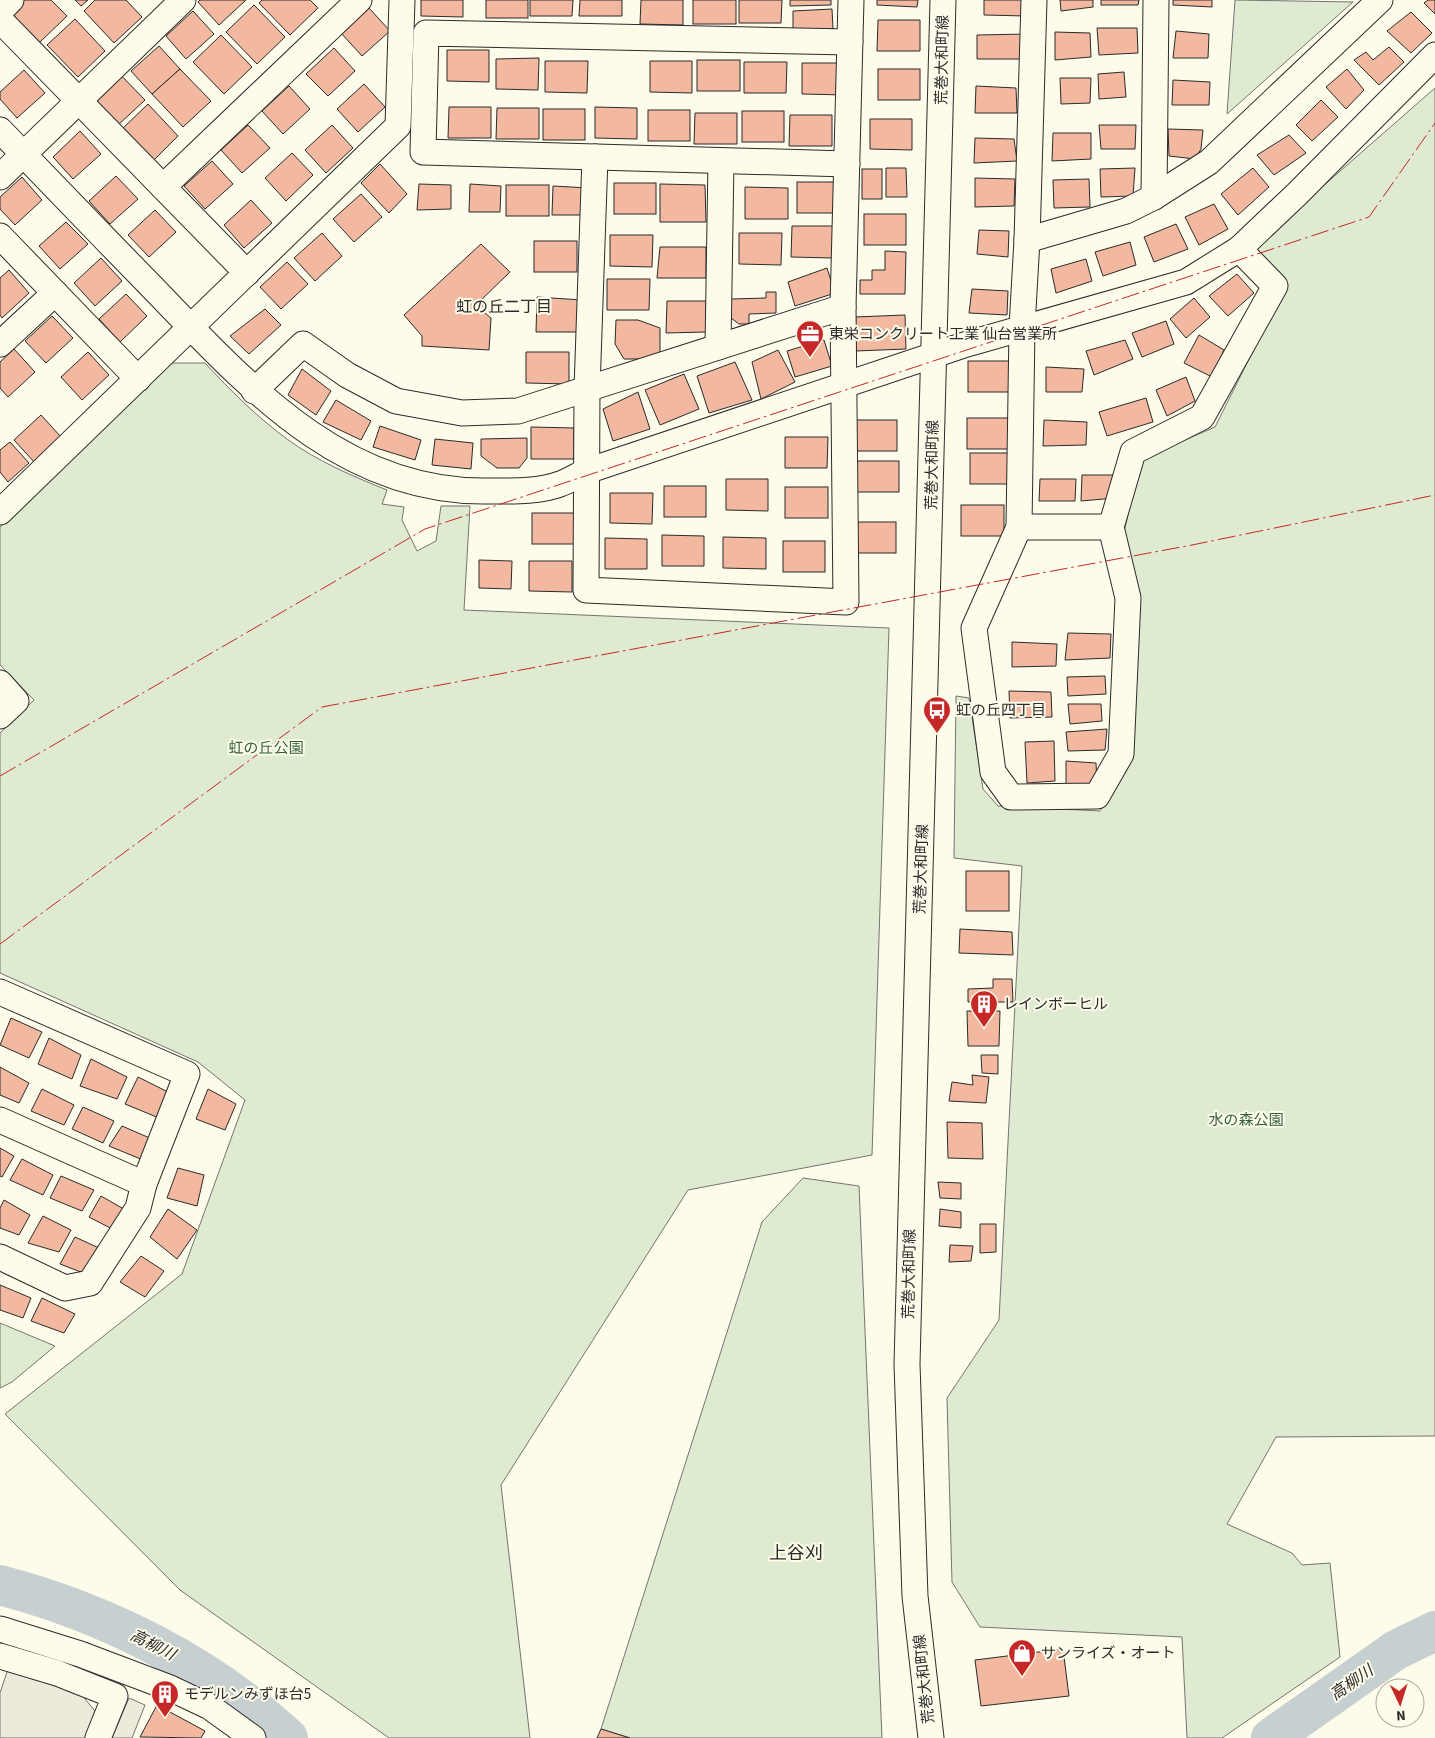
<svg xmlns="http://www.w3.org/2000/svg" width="1435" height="1738" font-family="'Source Sans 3','Noto Sans JP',sans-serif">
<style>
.green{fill:#deebd1;stroke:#74746e}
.parking{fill:#eceadb;stroke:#74746e}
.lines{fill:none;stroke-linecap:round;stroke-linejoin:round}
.river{stroke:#c7d0d0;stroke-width:40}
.building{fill:#f2b8a0;stroke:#2b2b2b}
.minor-casing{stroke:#2b2b2b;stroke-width:27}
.minor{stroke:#fdfbea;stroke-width:25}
.power{stroke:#c62828;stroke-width:1;stroke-dasharray:18 4 2.5 4;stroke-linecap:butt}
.labels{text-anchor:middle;stroke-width:4;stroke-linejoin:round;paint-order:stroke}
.street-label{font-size:15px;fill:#2b2b2b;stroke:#fdfbea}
.poi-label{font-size:15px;fill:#2b2b2b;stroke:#fdfbea;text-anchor:start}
.park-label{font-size:15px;fill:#34623c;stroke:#fdfbea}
.neighbourhood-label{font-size:16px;fill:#2b2b2b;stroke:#fdfbea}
.water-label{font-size:16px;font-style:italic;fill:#2b2b2b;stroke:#fdfbea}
.quarter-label{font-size:18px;fill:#2b2b2b;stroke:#fdfbea}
</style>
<rect width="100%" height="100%" fill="#fdfbea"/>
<g class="green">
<path d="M1235,0l118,2 -126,112z"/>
<path d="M1435,88v1348l-159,1 -49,87 65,29 10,12 28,-2 10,94 -118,81h-35l-5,-101 -202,-10 -28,-45 -5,-184 52,-78 23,-454 -68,-8 2,-162 13,2 14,91 15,17 102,5 31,-56 -7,-223 17,-73 74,-32 71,-142 -30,-36 2,-6z"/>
<path d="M171,363h34c25,27 52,54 82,76 30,22 65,37 100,51l-5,14 22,3 -2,13 15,31 19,-10 5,-35h29l-6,104 425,18 -17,527 -184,35 -187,295 29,253h-141l-209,-148 -175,-176 177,-140 63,-174 -47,-38 -198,-89v-240l34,-33 -34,-35v-138z"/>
<path d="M803,1178l56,8 23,552h-252l-29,-9 161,-507z"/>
<path d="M0,1323l55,23 -43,36 -12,6z"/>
</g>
<g class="parking">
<path d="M8,1669l72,24 15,18 -9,27h-86v-45z"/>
<path d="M129,1698l16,7 -13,33h-20z"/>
</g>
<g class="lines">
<g class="river">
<path d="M0,1585c106,28 208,79 288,153"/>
<path d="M1271,1738l125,-88 39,-19"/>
</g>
</g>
<g class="building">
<path d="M19,0h32l16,16 -28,27 -31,-32z"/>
<path d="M75,0h13l-7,6z"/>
<path d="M95,0h31l16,17 -28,26 -30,-32z"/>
<path d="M200,0h46l-27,25 -21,-23z"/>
<path d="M262,0h48l8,8 -28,27 -31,-32z"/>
<path d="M421,0h42v17l-42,-1z"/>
<rect x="486" y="0" width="42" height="18"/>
<path d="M530,0h43l-1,16h-42z"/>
<path d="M580,0h42v16h-43z"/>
<path d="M641,0h42v25l-43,-1z"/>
<rect x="693" y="0" width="43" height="24"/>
<path d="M739,0h43l-1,23h-42z"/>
<path d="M790,0h41v5l-41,1z"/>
<path d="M877,0h41l-1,7 -40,-2z"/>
<path d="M984,0h42v16l-42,-1z"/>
<path d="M1060,0h33v7l-32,4z"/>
<path d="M1101,0h38l-1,5h-37z"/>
<path d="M1173,0h39v7l-39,-2z"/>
<path d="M1428,0h7v14l-11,-11z"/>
<path d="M254,5l31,32 -28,27 -31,-32z"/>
<path d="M369,8l21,23 -28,25 -21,-23z"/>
<path d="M832,9l1,20 -40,1v-19z"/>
<path d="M193,11l21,23 -28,25 -20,-23z"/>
<path d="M1411,12l21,21 -21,20 -24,-22z"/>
<path d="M75,19l30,32 -27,26 -31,-32z"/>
<path d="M878,20h42v31h-43z"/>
<path d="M1097,28h40l1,25 -39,2z"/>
<path d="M1176,31l33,3 -1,24h-35z"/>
<path d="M1055,32l35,1 1,24 -36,3z"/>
<path d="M1027,34l1,25h-51v-24z"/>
<path d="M221,35l31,32 -28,27 -31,-32z"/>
<path d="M159,46l21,23 -28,25 -21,-23z"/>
<path d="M1389,47l15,15 -25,23 -25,-25 12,-8 7,8z"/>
<path d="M334,48l21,23 -27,25 -22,-22z"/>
<path d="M447,50h42v32l-42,-1z"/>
<path d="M539,58l-1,32 -42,-1v-30z"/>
<rect x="697" y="60" width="43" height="31"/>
<path d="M545,61h43l-1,32 -42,-1z"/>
<path d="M650,61h42v32l-42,-1z"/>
<path d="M744,62h43l-1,31h-42z"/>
<path d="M802,63h43v32l-43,-1z"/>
<path d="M114,68l31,32 -28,26 -30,-32z"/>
<path d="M180,69l31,32 -28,26 -31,-33z"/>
<rect x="878" y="69" width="42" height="31"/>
<path d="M1347,69l17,21 -18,19 -20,-22z"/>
<path d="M24,70l21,23 -28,25 -17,-19v-7z"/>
<path d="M1124,72l2,25 -27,2 -1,-25z"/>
<path d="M1060,78h31l-1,25 -29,1z"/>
<path d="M1173,80l37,2 -1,23h-37z"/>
<path d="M364,84l21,23 -27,25 -21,-23z"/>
<path d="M289,86l21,23 -27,25 -21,-23z"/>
<path d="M976,86l40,2 1,25h-42z"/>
<path d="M1321,100l17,17 -26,24 -16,-16z"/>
<path d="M148,104l30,32 -27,27 -31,-32z"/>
<path d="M449,107h42v31h-43z"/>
<path d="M595,107l42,1v31l-42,-1z"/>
<path d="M497,108h42v31h-43z"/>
<rect x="543" y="109" width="42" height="31"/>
<rect x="648" y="110" width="42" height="31"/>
<rect x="742" y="111" width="42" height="31"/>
<path d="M695,113h42v31h-43z"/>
<path d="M790,115h42v31h-43z"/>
<path d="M870,119h42v31l-42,-1z"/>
<path d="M248,125l22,23 -28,25 -21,-23z"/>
<path d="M332,125l21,23 -27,25 -21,-23z"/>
<path d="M1099,125h37l-1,24h-34z"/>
<path d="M1168,129l35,1 -2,19 -6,10 -26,-3z"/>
<path d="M80,131l21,23 -28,25 -20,-22z"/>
<path d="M1053,133h38v26l-39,2z"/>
<path d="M1289,135l17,18 -32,22 -17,-20z"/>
<path d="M975,138l39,1 3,22 -43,2z"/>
<path d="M292,153l21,22 -27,26 -21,-23z"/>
<path d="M212,161l21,23 -28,25 -21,-23z"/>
<path d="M380,164l27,30 -18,19 -28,-30z"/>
<path d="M886,168h20l1,29h-21z"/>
<path d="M1135,168l-2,28 -32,1 -1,-28z"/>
<path d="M1253,168l16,19 -31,28 -17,-21z"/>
<rect x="862" y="169" width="20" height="30"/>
<path d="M116,176l22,23 -28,25 -21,-23z"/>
<path d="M22,177l20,23 -27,25 -15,-16v-12z"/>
<path d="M975,178l40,1 -1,27 -39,1z"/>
<path d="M1089,179l1,28 -36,1 -1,-28z"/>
<rect x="797" y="182" width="42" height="31"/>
<rect x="614" y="183" width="42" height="31"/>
<path d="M419,184l32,1v24l-34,1z"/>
<path d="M470,184l31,2 -1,26h-31z"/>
<path d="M660,184l45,1 1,37h-46z"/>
<rect x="506" y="185" width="43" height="31"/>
<path d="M553,186l36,2v27h-37z"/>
<path d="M745,187l43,1v31h-43z"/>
<path d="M361,194l21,23 -28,25 -21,-23z"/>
<path d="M251,200l21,23 -28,25 -20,-23z"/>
<path d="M1214,204l14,25 -29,16 -14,-28z"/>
<path d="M155,210l21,22 -27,25 -21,-22z"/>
<rect x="864" y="214" width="42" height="31"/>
<path d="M66,222l22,22 -28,25 -21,-23z"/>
<path d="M1176,224l12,25 -34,13 -10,-25z"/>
<path d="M792,226h42v32l-43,-1z"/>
<path d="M979,230l30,1 -1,26 -31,-3z"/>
<path d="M322,233l20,23 -27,25 -21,-23z"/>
<path d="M739,233h43l-1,32 -42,-1z"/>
<path d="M610,235h43l-1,32 -42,-1z"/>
<rect x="534" y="241" width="43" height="31"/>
<path d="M1130,242l6,23 -33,11 -8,-24z"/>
<path d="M481,244l29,28 -32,31 5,2 2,8 6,5 -2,32 -67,-4v-10l-18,-21z"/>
<path d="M660,247h46v31h-49z"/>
<path d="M885,251l21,1 -1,42h-45v-14h12v-10h13z"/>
<path d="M101,258l21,23 -27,25 -21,-23z"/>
<path d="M1086,259l6,22 -36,12 -5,-24z"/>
<path d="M287,262l21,22 -27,25 -21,-22z"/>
<path d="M827,268l8,25 -40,13 -7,-24z"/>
<path d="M9,270l20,23 -27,25 -2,-3v-37z"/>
<path d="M1237,274l17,19 -26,23 -19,-20z"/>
<path d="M607,279h43l-1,31h-42z"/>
<path d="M972,289l36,2 -1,24 -38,-2z"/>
<path d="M766,292h10v21l-27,1v10h-10l-8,-6v-19l35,-1z"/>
<path d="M126,294l21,22 -27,26 -21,-23z"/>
<path d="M537,297l45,3 1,32h-47z"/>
<path d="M1194,298l16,19 -24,21 -16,-19z"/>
<path d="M667,301h39v31l-40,1z"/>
<path d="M265,309l16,16 -32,29 -19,-18z"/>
<path d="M905,315l1,34 -50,2 -1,-34z"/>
<path d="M52,316l21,22 -27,25 -21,-22z"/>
<path d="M616,320h22l22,8v31h-36l-9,-15z"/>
<path d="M1166,321l8,23 -32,13 -10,-24z"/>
<path d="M1199,335l25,15 -12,27 -28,-14z"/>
<path d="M824,340l8,26 -37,11 -8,-26z"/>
<path d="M1125,340l8,19 -39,16 -8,-24z"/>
<path d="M14,349l21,23 -27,25 -8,-9v-26z"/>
<path d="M778,350l17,32 -34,17 -9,-37z"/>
<path d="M88,352l21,23 -27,25 -21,-23z"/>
<path d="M526,352h43v32l-43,-1z"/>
<rect x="968" y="361" width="43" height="31"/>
<path d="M735,362l17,38 -43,13 -12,-37z"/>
<path d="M1046,367l38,2 -2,23h-36z"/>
<path d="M302,369l29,22 -15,24 -28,-20z"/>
<path d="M684,374l15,35 -39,16 -15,-35z"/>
<path d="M1186,377l9,24 -28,15 -11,-26z"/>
<path d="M638,392l12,37 -37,12 -10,-32z"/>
<path d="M1146,398l7,24 -46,14 -8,-24z"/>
<path d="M336,400l35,21 -10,19 -38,-18z"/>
<path d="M41,415l21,23 -27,25 -21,-23z"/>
<rect x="967" y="418" width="42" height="31"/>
<rect x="854" y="420" width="43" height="31"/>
<path d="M1044,420l43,2 -1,23 -43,1z"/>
<path d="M380,426l41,14 -6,20 -42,-13z"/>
<path d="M531,427l43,1v31h-43z"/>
<path d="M785,437h43l-1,31h-42z"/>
<path d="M527,438v20l-8,10h-22l-16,-12v-17z"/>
<path d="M435,439l38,4 -2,26 -39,-4z"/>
<path d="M10,442l19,21 -21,19 -8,-10v-22z"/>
<rect x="970" y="453" width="43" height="31"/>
<rect x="857" y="461" width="42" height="31"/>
<path d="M1082,475h32l1,23 -34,3z"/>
<path d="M726,479h42v32l-42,-1z"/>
<path d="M1040,479h36l-1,22h-36z"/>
<rect x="664" y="486" width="42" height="31"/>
<rect x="785" y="487" width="43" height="31"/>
<path d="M610,493h43l-1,31 -42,-1z"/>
<rect x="961" y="505" width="43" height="31"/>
<rect x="532" y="513" width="42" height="31"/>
<rect x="853" y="522" width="43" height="31"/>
<path d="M662,535l42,1v30h-42z"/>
<path d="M723,537l43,1v31l-43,-1z"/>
<path d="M605,538l42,1v30h-42z"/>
<rect x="783" y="541" width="42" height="31"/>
<path d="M479,560l33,1 -1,28 -32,-1z"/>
<path d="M529,561h43v31l-43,-1z"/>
<path d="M1068,633l43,1 -1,24 -45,2z"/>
<path d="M1012,642l45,2 -1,22 -44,1z"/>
<path d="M1105,676l1,18 -38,2 -1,-19z"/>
<path d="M1009,691l42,1 1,25 -42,1z"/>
<path d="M1068,704h33l1,17 -32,3z"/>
<path d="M1107,729l-2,21 -37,1 -2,-19z"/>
<path d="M1054,741l1,40 -28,2 -2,-41z"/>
<path d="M1066,761l30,2 1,20 -31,2z"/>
<rect x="966" y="871" width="43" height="40"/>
<path d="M960,929l52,3 1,23 -54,-2z"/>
<path d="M993,979h19l1,23h-45v-13l25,-1z"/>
<path d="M967,1011h33l-1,35h-31z"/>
<path d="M11,1018l31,14 -13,26 -29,-13z"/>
<path d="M49,1038l32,17 -9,24 -34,-15z"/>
<path d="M981,1055h17v19l-16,-1z"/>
<path d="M91,1059l36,18 -10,22 -37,-13z"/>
<path d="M0,1067l29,16 -10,20 -19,-8z"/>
<path d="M972,1075l17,2 -3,26 -37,-2 3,-19 21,3z"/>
<path d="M138,1077l32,16 -11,25 -34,-14z"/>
<path d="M42,1089l32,16 -10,20 -33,-14z"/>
<path d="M208,1089l28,15 -11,26 -29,-11z"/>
<path d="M83,1107l31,14 -11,22 -31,-14z"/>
<path d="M947,1122l35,1 1,36 -35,-1z"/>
<path d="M122,1126l30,13 -9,21 -34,-14z"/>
<path d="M0,1148l14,8 -12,21 -2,-1z"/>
<path d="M22,1159l31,16 -10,20 -33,-15z"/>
<path d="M178,1168l26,7 -7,31 -30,-8z"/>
<path d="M61,1176l33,14 -12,21 -32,-13z"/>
<path d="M938,1182l23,1v16l-21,-1z"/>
<path d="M101,1196l28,16 -11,20 -29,-15z"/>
<path d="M4,1200l26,15 -11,20 -19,-7v-20z"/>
<path d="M168,1209l29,21 -20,29 -27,-22z"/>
<path d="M940,1209l21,3v16l-22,-2z"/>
<path d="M43,1216l28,14 -12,22 -31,-9z"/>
<path d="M980,1224h16v28l-16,1z"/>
<path d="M75,1237l24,11 -13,26 -26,-10z"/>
<path d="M950,1245l23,1 -2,15 -22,1z"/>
<path d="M141,1256l23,15 -19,26 -25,-15z"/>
<path d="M0,1285l31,13 -8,20 -23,-8z"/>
<path d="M42,1298l33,16 -11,19 -33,-12z"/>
<path d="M1063,1649l6,47 -88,10 -6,-46z"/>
<path d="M157,1705l48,26 -4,7 -61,-1z"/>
<path d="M601,1729l29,9h-33z"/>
</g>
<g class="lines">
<g class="minor-casing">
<g id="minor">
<path d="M1034,0l-7,240 -5,87 -3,200 -45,101 19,144 18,25 86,-1 24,-42 7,-156 -17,-71 22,-75 69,-35 73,-131 -36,-37"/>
<path d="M0,11l11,-11"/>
<path d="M0,20l247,253"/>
<path d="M0,130c51,53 101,105 152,157 94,97 190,207 337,204 23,0 49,1 71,-7 9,-3 18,-9 27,-13l380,-127 219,-62 53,-33 58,-55 138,-139"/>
<path d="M595,157l-8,232 -1,201 260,12 -3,-295 8,-307"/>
<path d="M847,164l-424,-12 3,-119 424,9"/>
<path d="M0,177l183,-177"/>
<path d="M163,187l196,-187"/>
<path d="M1154,197l2,-197"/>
<path d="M0,236l138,143"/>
<path d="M1027,240l99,-29 28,-14 55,-35 171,-162"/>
<path d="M0,344l55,-51"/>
<path d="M718,347l3,-186"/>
<path d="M254,391l49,-47 44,31 49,26 66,12 56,-2 325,-104"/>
<path d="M0,512l398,-386 4,-126"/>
<path d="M1019,527h92"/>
<path d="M0,683l16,18 -16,15"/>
<path d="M0,992l187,82 -43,110 -6,24 -48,75 -25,5 -65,-31"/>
<path d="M0,1120l144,64"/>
<path d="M0,1629l80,25 90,34 40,19 43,31"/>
<path d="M0,1656l57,17 58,23 -17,42"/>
<path d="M931,1738l-16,-142 -8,-232 36,-1364"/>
</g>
</g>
<use href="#minor" class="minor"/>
<g class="power">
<path d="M0,776l425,-247 944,-312 66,-94"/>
<path d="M0,944l322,-237 870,-162 243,-50"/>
</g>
</g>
<defs>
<g id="office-pin" transform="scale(1.4375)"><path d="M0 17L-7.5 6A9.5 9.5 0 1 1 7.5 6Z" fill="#c62828" stroke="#fdfbea"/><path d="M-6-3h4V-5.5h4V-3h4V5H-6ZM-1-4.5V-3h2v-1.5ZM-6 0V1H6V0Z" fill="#fff"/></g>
<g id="bus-pin" transform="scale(1.4375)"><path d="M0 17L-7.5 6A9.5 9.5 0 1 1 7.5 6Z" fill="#c62828" stroke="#fdfbea"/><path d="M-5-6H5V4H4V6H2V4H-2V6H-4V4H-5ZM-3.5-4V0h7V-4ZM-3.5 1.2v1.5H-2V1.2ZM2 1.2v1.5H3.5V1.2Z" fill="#fff"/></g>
<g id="building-pin" transform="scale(1.4375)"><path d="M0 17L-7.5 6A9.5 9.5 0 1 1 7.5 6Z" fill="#c62828" stroke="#fdfbea"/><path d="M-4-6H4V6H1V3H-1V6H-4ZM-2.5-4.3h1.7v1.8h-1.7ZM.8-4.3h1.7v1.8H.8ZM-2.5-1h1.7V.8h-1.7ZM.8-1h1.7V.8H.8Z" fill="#fff"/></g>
<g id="shop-pin" transform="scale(1.4375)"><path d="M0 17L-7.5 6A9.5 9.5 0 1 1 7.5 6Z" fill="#c62828" stroke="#fdfbea"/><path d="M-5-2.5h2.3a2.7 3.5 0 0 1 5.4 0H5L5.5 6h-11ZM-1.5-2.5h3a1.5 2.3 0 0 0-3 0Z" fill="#fff"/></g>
</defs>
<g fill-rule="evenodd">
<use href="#office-pin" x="810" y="334"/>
<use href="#bus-pin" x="937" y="710"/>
<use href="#building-pin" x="984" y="1004"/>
<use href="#shop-pin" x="1022" y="1653"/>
<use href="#building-pin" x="165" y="1694"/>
</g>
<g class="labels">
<g class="street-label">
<text transform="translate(942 60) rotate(-89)" y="5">荒巻大和町線</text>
<text transform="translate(932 465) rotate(-89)" y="5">荒巻大和町線</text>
<text transform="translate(921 869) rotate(-88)" y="5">荒巻大和町線</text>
<text transform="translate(909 1274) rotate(-89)" y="5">荒巻大和町線</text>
<text transform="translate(924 1679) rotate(-96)" y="5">荒巻大和町線</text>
</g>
<g class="poi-label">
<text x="829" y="339">東栄コンクリート工業 仙台営業所</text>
<text x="956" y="715">虹の丘四丁目</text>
<text x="1003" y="1009">レインボーヒル</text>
<text x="1041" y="1658">サンライズ・オート</text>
<text x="184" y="1699">モデルンみずほ台5</text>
</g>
<g class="park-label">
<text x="266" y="753">虹の丘公園</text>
<text x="1246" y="1125">水の森公園</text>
</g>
<g class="neighbourhood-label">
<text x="504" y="312">虹の丘二丁目</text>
</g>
<g class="water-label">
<text transform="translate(153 1644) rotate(27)" y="6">高柳川</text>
<text transform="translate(1351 1682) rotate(-35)" y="6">高柳川</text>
</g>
<g class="quarter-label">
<text x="796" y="1559">上谷刈</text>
</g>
</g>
<g transform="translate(1400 1703) rotate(176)"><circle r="24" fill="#fdfbea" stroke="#a9a89e"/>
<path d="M0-4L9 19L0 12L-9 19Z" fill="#c62828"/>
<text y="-8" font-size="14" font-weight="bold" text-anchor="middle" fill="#2b2b2b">N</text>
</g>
</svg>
